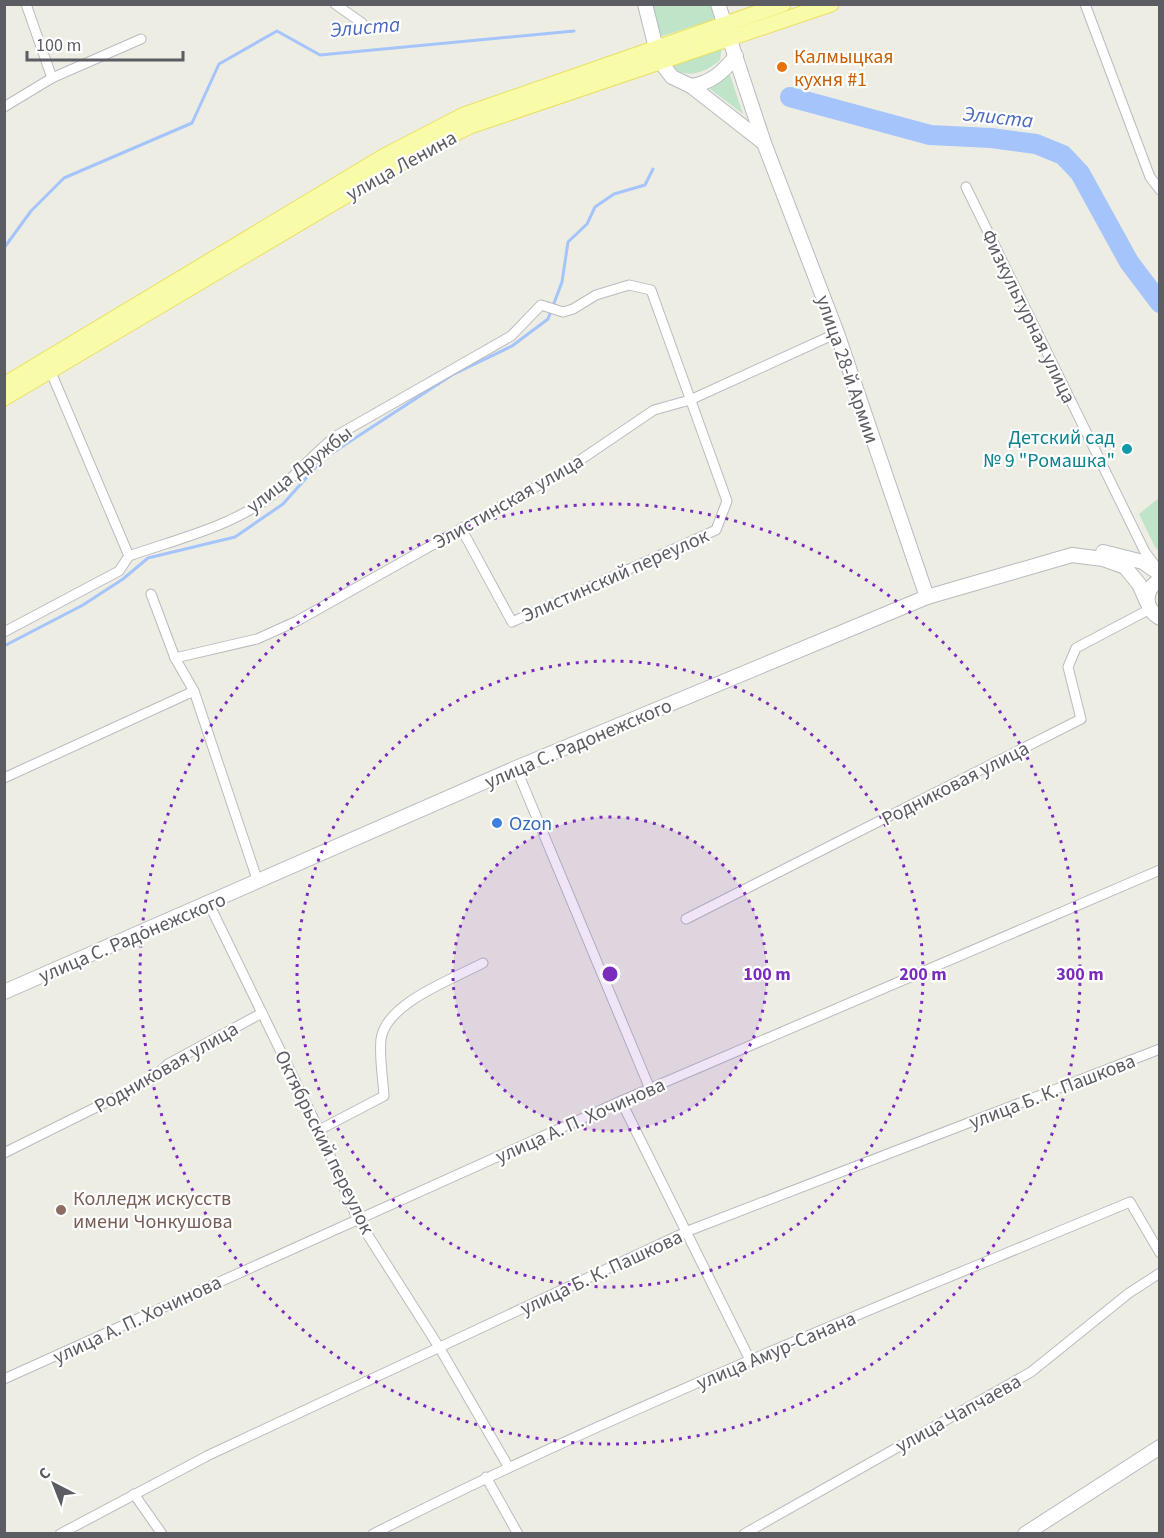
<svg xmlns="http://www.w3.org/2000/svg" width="1164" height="1538" font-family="'Source Sans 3',sans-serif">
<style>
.green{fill:#c0e4c7}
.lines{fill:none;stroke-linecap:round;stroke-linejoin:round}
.stream{stroke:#a4c4fb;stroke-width:3}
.river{stroke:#a4c4fb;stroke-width:20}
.street-casing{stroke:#babbc1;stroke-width:11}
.secondary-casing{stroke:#b8bac0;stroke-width:16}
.primary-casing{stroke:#ebe05d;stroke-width:17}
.street{stroke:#fff;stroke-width:9}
.secondary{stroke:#fff;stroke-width:14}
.primary{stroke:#f8fca9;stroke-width:15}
.ring{fill:none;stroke:#7b2cbf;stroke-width:3;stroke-dasharray:3 6}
.food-dot{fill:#e8710a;stroke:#fff;stroke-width:2}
.culture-dot{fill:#0f9aa8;stroke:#fff;stroke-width:2}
.shop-dot{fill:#3f7fe0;stroke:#fff;stroke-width:2}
.education-dot{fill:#8d6e63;stroke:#fff;stroke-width:2}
.labels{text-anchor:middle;stroke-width:4.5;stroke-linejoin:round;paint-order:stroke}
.food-label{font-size:20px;fill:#c56008;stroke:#fff;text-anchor:start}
.street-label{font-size:20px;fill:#5b5d63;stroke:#fff}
.culture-label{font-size:20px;fill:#0d838f;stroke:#fff;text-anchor:end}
.shop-label{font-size:20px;fill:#366cbe;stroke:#fff;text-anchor:start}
.education-label{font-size:20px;fill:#785e54;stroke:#fff;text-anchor:start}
.water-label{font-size:21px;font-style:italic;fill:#4869be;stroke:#fff}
.centre{fill:#7b2cbf;stroke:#fff;stroke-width:3}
.ring-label{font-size:18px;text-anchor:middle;font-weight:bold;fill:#7b2cbf;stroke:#fff;stroke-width:4.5;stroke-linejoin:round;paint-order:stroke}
</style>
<rect width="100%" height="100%" fill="#edede3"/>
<g class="green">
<path d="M653,5h58l5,14 -57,18z"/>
<path d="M722,46l-2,14c-15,13 -37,22 -52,2z"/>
<path d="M730,75l13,39 -33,-25z"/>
<path d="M1159,498v-1v54l-4,-4 -16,-33z"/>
</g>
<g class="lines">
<g class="stream">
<path d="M4,248l27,-37 33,-33 128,-55 27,-59 58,-33 43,24 254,-24"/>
<path d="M4,646l79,-41 40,-26 25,-21 87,-21 48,-33 40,-45 129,-84 60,-29 36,-27 14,-37 6,-40 19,-18 8,-17 19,-13 31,-9 8,-16"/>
</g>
<path class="river" d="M790,97l140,38 61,3 45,6 27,11 17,18 49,89 31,41"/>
<g class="street-casing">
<g id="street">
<path d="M26,4l26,74"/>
<path d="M335,4l27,19"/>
<path d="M1085,4l65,173 10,13"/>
<path d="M4,107l48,-29 89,-39"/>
<path d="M966,187l179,365 12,16"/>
<path d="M50,370l79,186"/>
<path d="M151,594l24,64 19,33 64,191"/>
<path d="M4,632l115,-61 10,-15c48,-17 106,-30 147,-64 21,-18 38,-39 60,-56l175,-100 30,-31 22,7 10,-3 23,-14 33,-10 22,5 76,211 -11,29 -204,92 -51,-94"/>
<path d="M175,658l82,-19 40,-18 267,-150 90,-61 36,-10 147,-67"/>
<path d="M516,768l134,321"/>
<path d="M4,778l190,-87"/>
<path d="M209,904l110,226 38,88 82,129 69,119"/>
<path d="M686,919l395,-200 -13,-52 8,-19 74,-39"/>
<path d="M621,1101l129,259"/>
<path d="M319,1130l65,-34c-1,-18 -5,-39 -3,-57 5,-36 72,-60 102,-76"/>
<path d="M4,1153l147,-73 17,-16 94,-51"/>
<path d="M4,1379l617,-278 539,-231"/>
<path d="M486,1477l32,57"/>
<path d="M134,1494l28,40"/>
<path d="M60,1534l149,-79 479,-224 472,-182"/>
<path d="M373,1534c246,-125 503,-226 757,-332l30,51"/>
<path d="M744,1534l287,-162 98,-79 31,-20"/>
</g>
</g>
<g class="secondary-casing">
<g id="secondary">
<path d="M645,4l14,56 13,17 19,9 73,57"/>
<path d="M718,4l46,139 73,190 90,264"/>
<path d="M691,86c20,-3 32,-14 45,-30"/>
<path d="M1103,552l40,10 17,12"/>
<path d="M1160,580c-16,9 -17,28 0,38"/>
<path d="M4,992l512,-224 411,-171 145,-42 31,4 22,8 14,17 8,18"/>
<path d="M1025,1534l135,-87"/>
</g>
</g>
<g class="primary-casing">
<g id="primary">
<path d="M4,385l379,-228 81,-42 319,-111"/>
<path d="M4,398l422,-250 44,-22 361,-122"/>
</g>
</g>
<use href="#street" class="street"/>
<use href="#secondary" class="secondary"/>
<use href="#primary" class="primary"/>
</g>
<circle cx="610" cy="974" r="157" fill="#7b2cbf" fill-opacity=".12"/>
<g class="ring">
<circle cx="610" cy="974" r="157"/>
<circle cx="610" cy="974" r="313"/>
<circle cx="610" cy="974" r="470"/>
</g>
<circle class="food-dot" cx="782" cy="67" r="6"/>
<circle class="culture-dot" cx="1127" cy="449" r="6"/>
<circle class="shop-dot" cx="497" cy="823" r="6"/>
<circle class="education-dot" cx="61" cy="1210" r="6"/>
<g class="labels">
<g class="food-label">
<text x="794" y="63">Калмыцкая<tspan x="794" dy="23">кухня #1</tspan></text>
</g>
<g class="street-label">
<text transform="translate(401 165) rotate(-29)" y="7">улица Ленина</text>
<text transform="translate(1029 316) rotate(64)" y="7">Физкультурная улица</text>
<text transform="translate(848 369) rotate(71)" y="7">улица 28-й Армии</text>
<text transform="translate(299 469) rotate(-38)" y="7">улица Дружбы</text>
<text transform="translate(508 501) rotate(-30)" y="7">Элистинская улица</text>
<text transform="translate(615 575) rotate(-24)" y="7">Элистинский переулок</text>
<text transform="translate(578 743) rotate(-23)" y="7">улица С. Радонежского</text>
<text transform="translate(955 783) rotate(-27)" y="7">Родниковая улица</text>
<text transform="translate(132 937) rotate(-23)" y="7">улица С. Радонежского</text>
<text transform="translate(166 1067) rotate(-30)" y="7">Родниковая улица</text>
<text transform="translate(1052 1091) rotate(-21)" y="7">улица Б. К. Пашкова</text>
<text transform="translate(580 1120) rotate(-24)" y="7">улица А. П. Хочинова</text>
<text transform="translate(325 1142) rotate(64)" y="7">Октябрьский переулок</text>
<text transform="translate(601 1272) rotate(-25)" y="7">улица Б. К. Пашкова</text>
<text transform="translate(137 1319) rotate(-25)" y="7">улица А. П. Хочинова</text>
<text transform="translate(776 1350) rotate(-23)" y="7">улица Амур-Санана</text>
<text transform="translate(958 1413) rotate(-29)" y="7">улица Чапчаева</text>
</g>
<g class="culture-label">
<text x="1115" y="444">Детский сад<tspan x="1115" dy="23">№ 9 "Ромашка"</tspan></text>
</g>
<g class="shop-label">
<text x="509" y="830">Ozon</text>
</g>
<g class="education-label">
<text x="73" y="1205">Колледж искусств<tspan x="73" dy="23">имени Чонкушова</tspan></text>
</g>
<g class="water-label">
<text transform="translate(365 27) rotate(-5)" y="7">Элиста</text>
<text transform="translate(998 117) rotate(6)" y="7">Элиста</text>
</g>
</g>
<circle cx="610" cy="974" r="9" class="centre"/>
<g class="ring-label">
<text x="767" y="980">100 m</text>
<text x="923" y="980">200 m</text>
<text x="1080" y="980">300 m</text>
</g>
<rect width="1164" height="1538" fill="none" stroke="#5b5d63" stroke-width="12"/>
<g transform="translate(54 1484) rotate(318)" stroke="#ffffff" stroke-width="4.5" paint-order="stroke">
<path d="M0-4.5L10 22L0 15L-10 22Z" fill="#5b5d63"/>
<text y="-9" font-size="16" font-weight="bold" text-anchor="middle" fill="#5b5d63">С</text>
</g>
<path d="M27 51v9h156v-9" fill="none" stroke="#5b5d63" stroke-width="3"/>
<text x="36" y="51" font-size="18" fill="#5b5d63" stroke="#ffffff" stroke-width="4.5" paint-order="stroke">100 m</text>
</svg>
